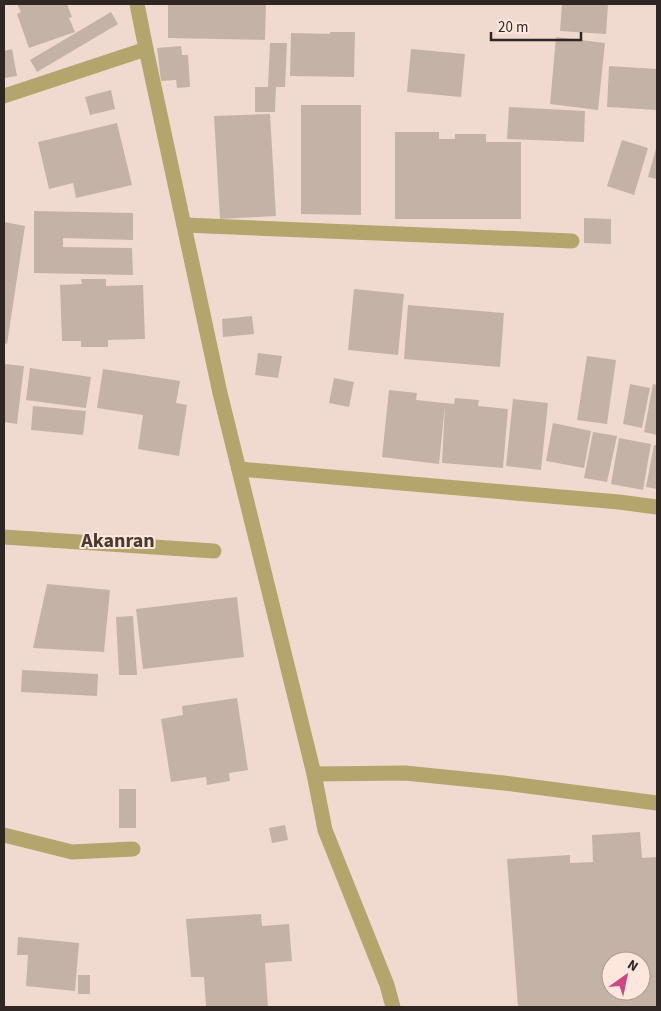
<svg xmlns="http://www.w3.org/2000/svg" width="661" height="1011" font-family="'Source Sans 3',sans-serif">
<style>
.building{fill:#c5b2a6;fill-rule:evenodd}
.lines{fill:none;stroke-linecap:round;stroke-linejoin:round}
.lane{stroke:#b4a56c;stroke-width:15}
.street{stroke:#b4a56c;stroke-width:15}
.labels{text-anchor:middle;stroke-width:4;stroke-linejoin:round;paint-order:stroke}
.quarter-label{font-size:20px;font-weight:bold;fill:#4a3931;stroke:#fde7dd}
</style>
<rect width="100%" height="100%" fill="#f0dad0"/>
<g class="building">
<path d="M17,4h50l5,13 -3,1 6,14 -46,16 -12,-34 4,-2z"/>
<path d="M168,4h98l-1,36 -97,-2z"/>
<path d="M562,4h46l-2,30 -46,-3z"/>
<path d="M111,12l7,12 -81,48 -7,-12z"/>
<path d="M330,32h25l-1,45 -64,-1 1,-43 39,1z"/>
<path d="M556,37l49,6 -7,67 -48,-6z"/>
<path d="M270,43h17l-2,44h-9l-1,25h-20v-25h13z"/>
<path d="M181,46l1,9h6l2,32 -13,1 -1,-8 -15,1 -4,-33z"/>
<path d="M12,49l5,27 -13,2v-27z"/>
<path d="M411,49l54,5 -4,43 -54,-5z"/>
<path d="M609,66l48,3v41l-50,-3z"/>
<path d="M111,90l4,19 -25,6 -5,-18z"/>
<path d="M301,105h60v110l-60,-1z"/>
<path d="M509,107l76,4 -1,31 -77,-3z"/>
<path d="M270,114l6,102 -56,3 -6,-103z"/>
<path d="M117,123l15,62 -56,13 -3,-15 -24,6 -11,-47z"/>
<path d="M395,132h44v7h16v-5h31v8h35v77h-126z"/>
<path d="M622,140l26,8 -14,47 -27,-9z"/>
<path d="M657,145v34l-9,-2z"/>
<path d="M34,211l99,2v27l-70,-2v9l69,1 1,27 -99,-2z"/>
<path d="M584,218l27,1v25l-27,-1z"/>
<path d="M4,222l21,4 -18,118 -3,-1z"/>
<path d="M81,279h25v7l37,-1 2,54 -37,1v7h-27v-6h-19l-2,-56 22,-1z"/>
<path d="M354,289l50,5 -6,61 -50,-5z"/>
<path d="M408,305l96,8 -4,54 -96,-8z"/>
<path d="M252,316l2,18 -31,3 -1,-18z"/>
<path d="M258,353l24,3 -4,22 -23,-3z"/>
<path d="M587,356l29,4 -9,64 -30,-4z"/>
<path d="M4,364l20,2 -7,58 -13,-2z"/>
<path d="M30,368l61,9 -5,31 -60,-8z"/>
<path d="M103,369l77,12 -4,22 11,2 -8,51 -41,-7 5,-34 -46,-7z"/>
<path d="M334,378l20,4 -5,25 -20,-4z"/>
<path d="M630,384l20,4 -8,40 -19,-4z"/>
<path d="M653,384l4,1v50l-13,-3z"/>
<path d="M389,390l28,3 -1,7 38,4 1,-6 24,2 -1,6 30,3 -5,59 -61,-5 3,-58 -6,59 -57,-7z"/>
<path d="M513,399l35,4 -7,67 -35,-4z"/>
<path d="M33,406l53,5 -3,24 -52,-5z"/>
<path d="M553,423l38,8 -7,37 -38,-7z"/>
<path d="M593,432l24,4 -10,46 -23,-4z"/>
<path d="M619,438l32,6 -8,46 -32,-6z"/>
<path d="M654,445h3v44l-11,-2z"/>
<path d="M47,584l63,6 -6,62 -71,-4z"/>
<path d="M237,597l7,60 -101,12 -7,-60z"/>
<path d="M133,616l4,59h-18l-3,-58z"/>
<path d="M22,670l76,4 -1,22 -76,-4z"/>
<path d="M237,698l11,72 -19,3 1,8 -23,4 -1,-8 -35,5 -10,-63 22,-4 -1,-9z"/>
<rect x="119" y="789" width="17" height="39"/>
<path d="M285,825l3,15 -16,3 -3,-15z"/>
<path d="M640,832l2,26 15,-1v150h-139l-11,-148 63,-4v8l23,-1 -1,-27zM611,961h30v30h-30z"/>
<path d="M261,914l1,12 27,-2 3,37 -27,2 3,44h-62l-2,-30h-13l-5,-58z"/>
<path d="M18,937l61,6 -4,48 -49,-5 2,-31h-11z"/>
<rect x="78" y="975" width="12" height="19"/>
</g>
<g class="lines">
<path class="lane" d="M239,469l380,33 38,5"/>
<g class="street">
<path d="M146,49l74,344 94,381 11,56 62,155 6,22"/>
<path d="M4,96l142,-47 -9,-45"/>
<path d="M184,225l388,16"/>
<path d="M4,537l210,14"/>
<path d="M314,774l91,-1 99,10 153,20"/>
<path d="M4,835l68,17 61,-3"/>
</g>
</g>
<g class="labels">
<g class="quarter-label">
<text x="118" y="547">Akanran</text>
</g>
</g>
<rect width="661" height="1011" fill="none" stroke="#2f2723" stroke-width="10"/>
<g transform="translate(626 976) rotate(33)"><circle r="24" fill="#fde7dd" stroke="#ab9a93"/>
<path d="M0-4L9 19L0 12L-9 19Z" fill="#cd4582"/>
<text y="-8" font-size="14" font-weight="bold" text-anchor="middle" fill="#2f2723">N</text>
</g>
<path d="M491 32v8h90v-8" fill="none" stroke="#2f2723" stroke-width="2.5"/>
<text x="498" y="32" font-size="15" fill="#2f2723" stroke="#fde7dd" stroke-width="4" paint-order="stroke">20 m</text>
</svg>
